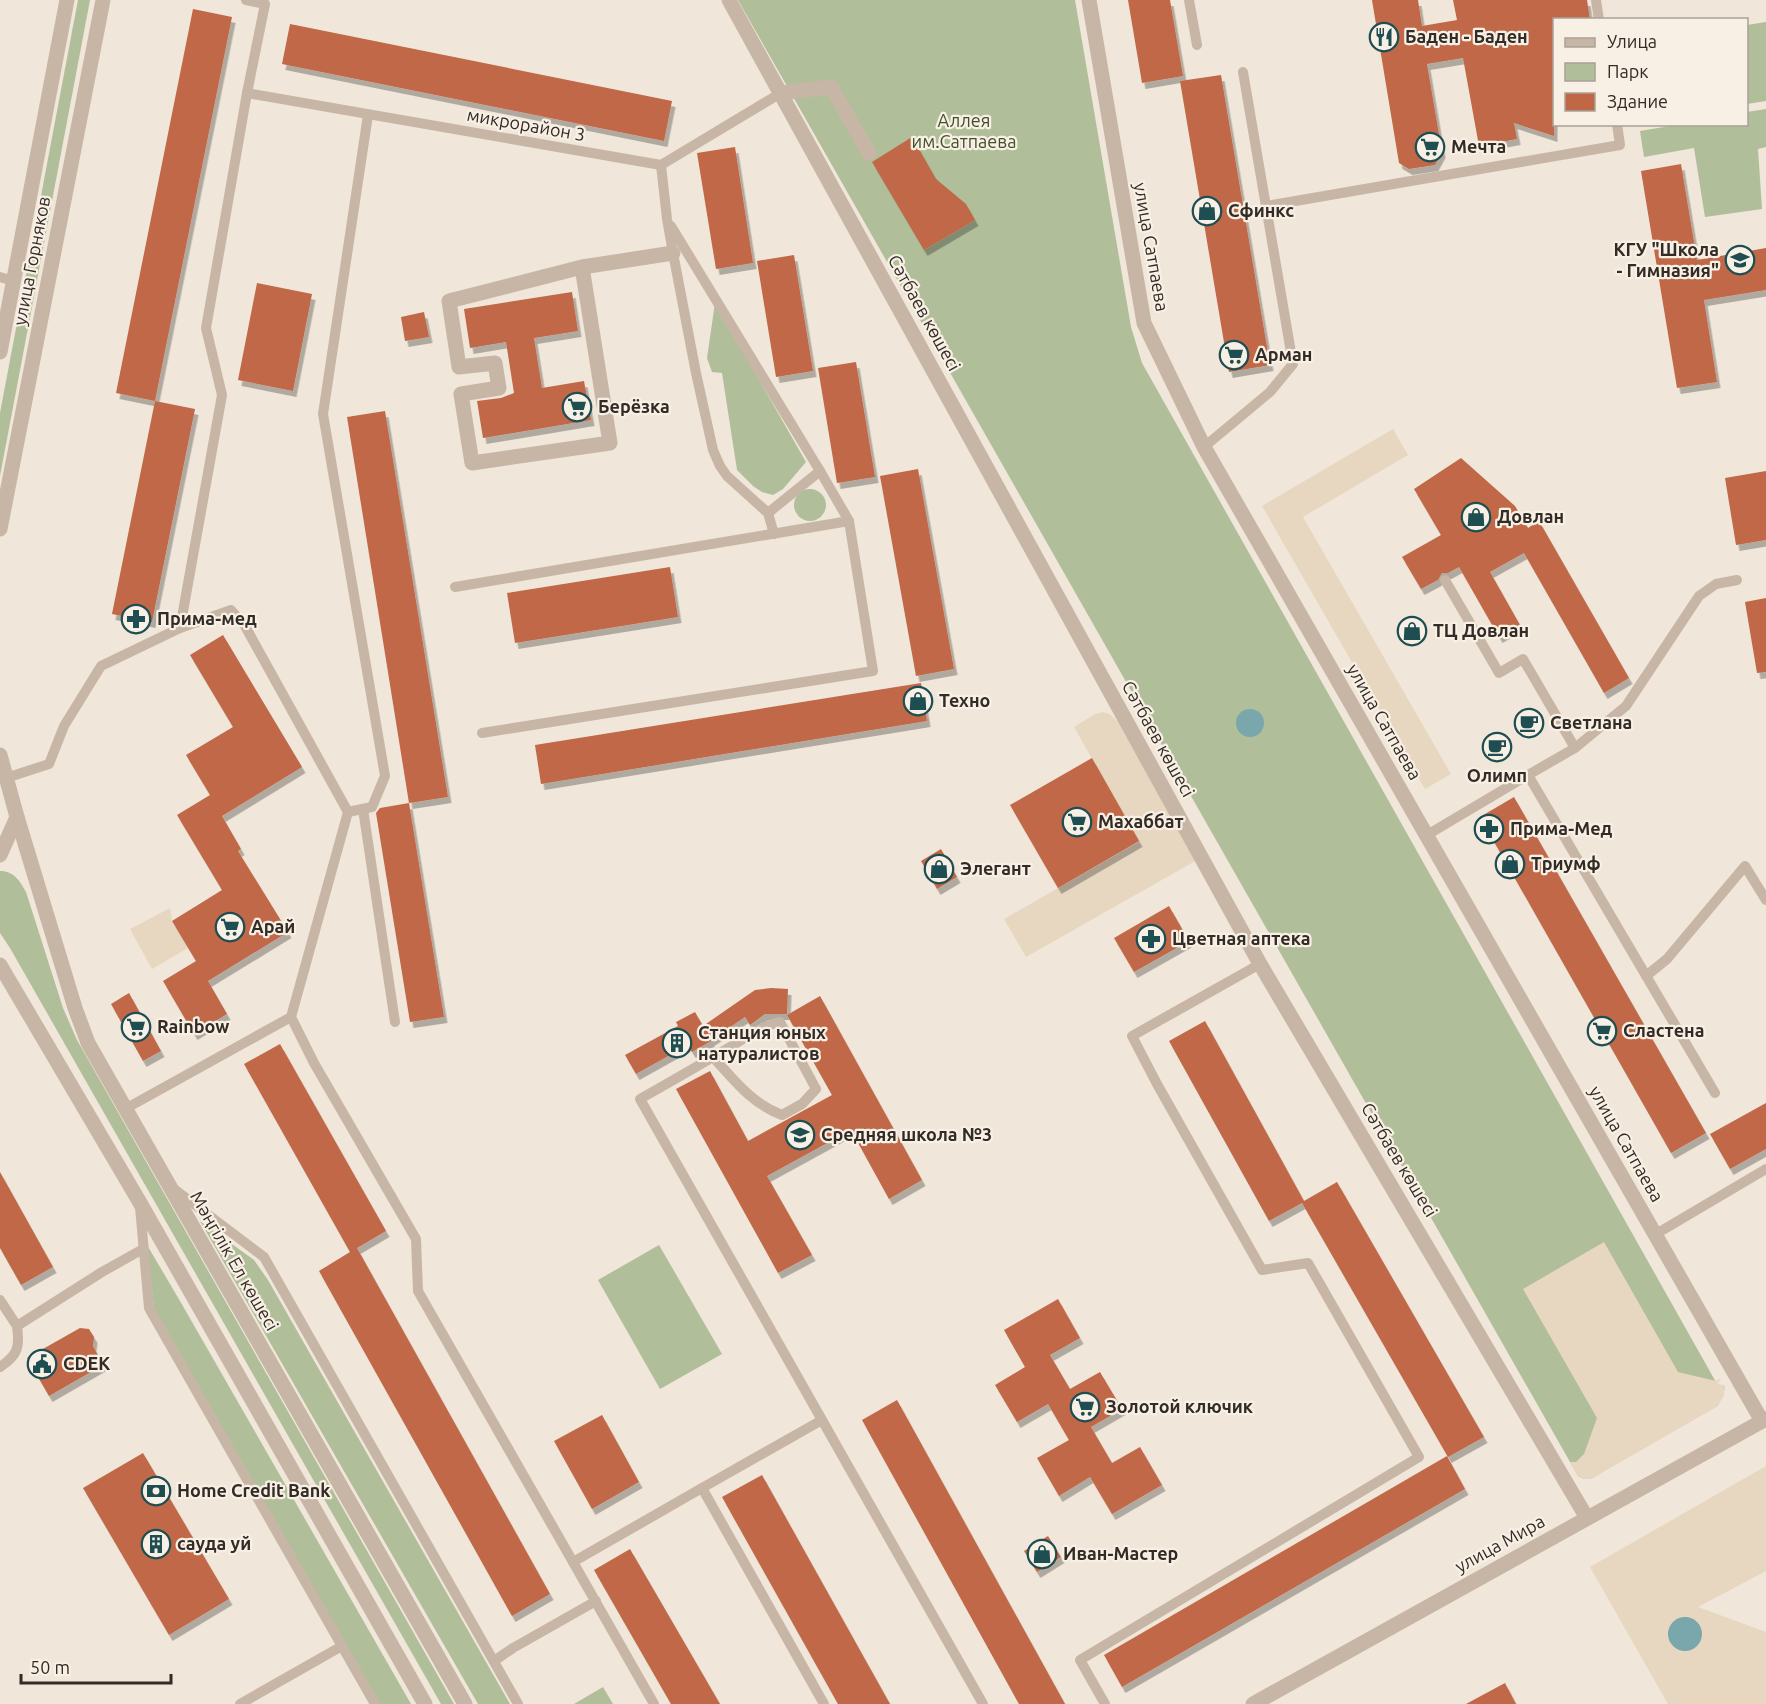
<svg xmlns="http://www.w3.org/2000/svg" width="1766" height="1704" font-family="Ubuntu,sans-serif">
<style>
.green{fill:#b0be9a}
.plaza{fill:#e7d7c0}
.water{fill:#79a7ab}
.building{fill:#c06846;filter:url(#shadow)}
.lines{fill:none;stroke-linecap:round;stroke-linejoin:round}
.service{stroke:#c7b6a5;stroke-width:10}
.minor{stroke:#c7b6a5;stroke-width:15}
.tertiary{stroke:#c7b6a5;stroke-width:15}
.labels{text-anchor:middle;stroke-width:4.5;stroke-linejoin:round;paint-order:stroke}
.poi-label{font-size:18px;font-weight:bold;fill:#332b26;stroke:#f8f0e4;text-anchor:start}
.park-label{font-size:18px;fill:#41502b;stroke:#f8f0e4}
.street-label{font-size:18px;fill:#332b26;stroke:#f8f0e4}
</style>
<defs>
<filter id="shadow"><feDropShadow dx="3.5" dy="6" stdDeviation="0" flood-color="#0004"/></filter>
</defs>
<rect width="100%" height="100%" fill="#f0e6d9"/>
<g class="green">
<path d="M78,0h12l-90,476v-63z"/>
<path d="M738,0h337l56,327 11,36 575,1021 8,2 -2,11 -132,82h-7l-6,-3z"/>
<path d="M1766,22v79l-19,3v-79z"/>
<path d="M1766,109v38l-8,2 4,60 -57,8 -11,-69 -50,9 -4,-26 36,-6 70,-1 1,-12z"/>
<path d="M715,303l91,159 -23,27 -10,6 -11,-3 -9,-6 -16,-16 -15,-97 -10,-1 -5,-14z"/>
<circle cx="810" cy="505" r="16"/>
<path d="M0,871c14,0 20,10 26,21l37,116 14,32 377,664h-13l-431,-756 -10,-15z"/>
<path d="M200,1221l54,39 14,20 242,424h-32z"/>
<path d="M147,1245l33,56 231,403h-32l-225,-396z"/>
<path d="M659,1245l63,109 -62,35 -62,-109z"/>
<path d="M603,1687l10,17h-39z"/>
</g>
<g class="plaza">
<path d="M1393,429l15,26 -105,62 148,257 -26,15 -163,-283z"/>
<path d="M1103,712l7,2 8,8 79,138 -171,97 -22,-38 135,-77 -65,-115 21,-13z"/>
<path d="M170,908l2,13 16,27 -36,21 -22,-40z"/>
<path d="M1604,1242l74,130 38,9 5,-3 -3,6 7,2 -2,11 -5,9 -127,73h-7l-6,-3 -8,-14h6l8,-8 13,-36 -74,-129z"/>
<path d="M1766,1466v105l-68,36 68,25v72h-98l-78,-137z"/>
</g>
<g class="water">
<circle cx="1250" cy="723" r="14"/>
<circle cx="1685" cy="1634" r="17"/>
</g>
<g class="building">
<path d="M1128,0h42l13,76 -41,7z"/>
<path d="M1372,0h46l4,26 35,-6 -4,-20h134l3,20h-36v116l-40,-13 3,16 -38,7 -16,-88 -36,6 15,88 -7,13 -26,4 -10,-6z"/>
<path d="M193,9l39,8 -77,384 -39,-8z"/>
<path d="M290,24l382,77 -8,40 -382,-77z"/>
<path d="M1221,75l49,290 -41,7 -49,-291z"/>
<path d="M912,137l24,42 30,25 9,16 -51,30 -52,-88z"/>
<path d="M735,147l18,116 -37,6 -19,-116z"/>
<path d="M1681,164l16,96 69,-12v42l-62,10 13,82 -40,6 -36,-217z"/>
<path d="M794,255l19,116 -37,6 -19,-116z"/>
<path d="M257,283l55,11 -19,97 -55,-11z"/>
<path d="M572,292l6,39 -44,7 8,50 42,-7 7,39 -108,18 -6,-37 24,-3 13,-5 -8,-51 -36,6 -6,-39z"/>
<path d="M424,312l5,25 -24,4 -4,-24z"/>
<path d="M856,362l19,115 -38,6 -19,-115z"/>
<path d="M155,401l40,8 -43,213 -40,-8z"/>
<path d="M385,411l63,386 -39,6 -62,-386z"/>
<path d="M1461,458l54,48 13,22 11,-7 90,157 -25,15 -80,-140 -34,19 30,53 -21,12 -40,-70 -11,6h-6l-4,7 -17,9 -19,-32 39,-22 -27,-46z"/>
<path d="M918,469l36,200 -38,7 -36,-200z"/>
<path d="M1766,471v69l-30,5 -11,-67z"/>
<path d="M670,567l8,50 -163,26 -8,-50z"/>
<path d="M1766,598v74l-9,1 -12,-71z"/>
<path d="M223,635l79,132 -80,49 19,33 -3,2 50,81 -80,49 19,33 -33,20 -31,-53 33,-20 -24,-40 50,-31 -45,-75 33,-20 -24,-40 47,-28 -43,-72z"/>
<path d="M921,683l6,38 -386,63 -6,-39z"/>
<path d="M1092,758l47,83 -81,47 -48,-83z"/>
<path d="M1514,797l192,336 -35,20 -191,-336z"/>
<path d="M409,803l35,214 -34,5 -34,-209 4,-5z"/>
<path d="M941,849l16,28 -20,12 -16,-28z"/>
<path d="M1169,906l20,35 -55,31 -20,-34z"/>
<path d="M771,988l17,1 -1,25h-22l-15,11 -5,-8 -34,23v1l-19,11 -4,-7 -52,29 -11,-19 53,-29 -2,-4 19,-10 8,14 52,-36z"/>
<path d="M129,993l32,58 -18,10 -32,-57z"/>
<path d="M820,996l102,184 -33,19 -38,-69 -84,46 45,79 -34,18 -102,-184 34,-18 38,70 84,-46 -45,-80z"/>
<path d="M1205,1021l99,180 33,-19 147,255 -36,20 -146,-254 -33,18 -100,-180z"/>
<path d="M280,1044l106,187 -29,17 193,346 -38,22 -193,-345 31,-19 -106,-188z"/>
<path d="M1766,1103v46l-36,20 -20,-35z"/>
<path d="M0,1172l53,95 -32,18 -21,-37z"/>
<path d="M1058,1299l22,39 -30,17 20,34 30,-17 22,37 -31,18 21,36 28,-16 22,38 -50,29 -22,-37 -31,19 -22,-38 32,-18 -21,-36 -31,18 -22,-37 30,-18 -21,-37z"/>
<path d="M80,1328l9,1 5,8 -1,9 10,19 -54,31 -22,-38z"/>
<path d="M897,1400l168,304h-46l-157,-284z"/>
<path d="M602,1415l37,67 -47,27 -38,-68z"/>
<path d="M143,1453l86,146 -60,36 -86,-147z"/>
<path d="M1447,1456l18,33 -343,198 -18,-32z"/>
<path d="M762,1475l128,229h-52l-116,-207z"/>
<path d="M1048,1536l13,21 -24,15 -13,-21z"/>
<path d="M630,1549l90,155h-49l-77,-134z"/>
<path d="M1505,1683l11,21h-50z"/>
</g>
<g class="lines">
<g class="service">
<path d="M1189,0l8,45"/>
<path d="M1596,0l3,20"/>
<path d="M247,93l414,72 120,-72"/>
<path d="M661,165l6,54 6,34 23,120 17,77 7,16 7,10 41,37 6,21"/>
<path d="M1266,206l354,-61 -3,-21"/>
<path d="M671,226l149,245 29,50"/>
<path d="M0,277l14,4"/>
<path d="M1204,447l66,-55 23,-28 -50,-292"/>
<path d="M768,513l52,-42"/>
<path d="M1445,580l54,93 24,-14 52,89 -47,27"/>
<path d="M455,587l394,-66 24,150 -391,62"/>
<path d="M180,628l42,-233 -16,-67 41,-235 18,-89 -19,-4"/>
<path d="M1575,748l51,-42 73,-110 17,-12 21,-4"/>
<path d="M6,778l43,-14 15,-38 37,-60 79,-38 51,-18 14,16 103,186 -57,205 23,46 102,176 2,52 155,271 129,-74"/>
<path d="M363,809l32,213"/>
<path d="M348,812l24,-5 13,-31 -62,-362 45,-299"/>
<path d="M1427,835l101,-60 187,318"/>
<path d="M1646,976l21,-17 78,-93 21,34"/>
<path d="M713,1057c22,24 38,46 69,58l20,-11 14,-15 -36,-67c-19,4 -33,15 -50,25 -30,18 -60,35 -90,52l182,321"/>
<path d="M125,1109l166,-92"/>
<path d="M174,1189l90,68 254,447"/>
<path d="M140,1207l9,101 226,396"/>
<path d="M1656,1234l110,-65"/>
<path d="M0,1300l17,26 85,-54 41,-23"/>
<path d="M0,1367c18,-12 20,-20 17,-41"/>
<path d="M573,1562l81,142"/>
<path d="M494,1661l19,-13 83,-47"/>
<path d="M240,1704l102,-58"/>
<path d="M824,1704l-122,-216 120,-68 161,284"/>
<path d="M1105,1704l-25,-44 339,-203 -111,-194 -46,7 -105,-186 -25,-48 128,-72"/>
</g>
<g class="minor">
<path d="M729,0l531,964 327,554"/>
<path d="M1089,0l55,323 60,124 558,974"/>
<path d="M781,93l50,-6 38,66"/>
<path d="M582,267l-133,34 10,66 36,-4 4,25 -38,6 11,69 138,-20 -28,-176 91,-14"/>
</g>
<g class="tertiary">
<path d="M0,352l67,-352"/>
<path d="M0,529l103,-529"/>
<path d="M0,755l17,62 -17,38"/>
<path d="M17,817l58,191 13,35 377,661"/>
<path d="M0,965l139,236 286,503"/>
<path d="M1253,1704l513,-285"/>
</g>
</g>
<defs>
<g id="restaurant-ring" transform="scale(1.5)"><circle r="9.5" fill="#f8f0e4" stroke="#1e4d52" stroke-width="1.5"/><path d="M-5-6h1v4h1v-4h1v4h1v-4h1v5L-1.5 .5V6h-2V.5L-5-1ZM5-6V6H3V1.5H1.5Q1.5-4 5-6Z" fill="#1e4d52"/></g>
<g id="supermarket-ring" transform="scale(1.5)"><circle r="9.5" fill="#f8f0e4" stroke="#1e4d52" stroke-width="1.5"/><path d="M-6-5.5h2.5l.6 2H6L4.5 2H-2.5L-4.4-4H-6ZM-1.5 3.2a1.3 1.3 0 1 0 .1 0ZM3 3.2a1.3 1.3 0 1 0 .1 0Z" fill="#1e4d52"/></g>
<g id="shop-ring" transform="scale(1.5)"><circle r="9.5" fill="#f8f0e4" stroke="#1e4d52" stroke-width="1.5"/><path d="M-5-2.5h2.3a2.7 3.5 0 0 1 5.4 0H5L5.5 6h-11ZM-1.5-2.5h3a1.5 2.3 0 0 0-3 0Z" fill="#1e4d52"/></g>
<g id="school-ring" transform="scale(1.5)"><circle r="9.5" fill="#f8f0e4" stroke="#1e4d52" stroke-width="1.5"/><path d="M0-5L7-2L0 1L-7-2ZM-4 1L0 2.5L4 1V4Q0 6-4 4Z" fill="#1e4d52"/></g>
<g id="pharmacy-ring" transform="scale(1.5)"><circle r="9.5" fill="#f8f0e4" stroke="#1e4d52" stroke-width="1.5"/><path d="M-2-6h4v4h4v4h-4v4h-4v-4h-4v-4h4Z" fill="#1e4d52"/></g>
<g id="cafe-ring" transform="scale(1.5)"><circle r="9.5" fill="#f8f0e4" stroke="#1e4d52" stroke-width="1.5"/><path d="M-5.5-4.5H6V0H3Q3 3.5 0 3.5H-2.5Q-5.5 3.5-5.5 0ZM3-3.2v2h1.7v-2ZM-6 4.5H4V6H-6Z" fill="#1e4d52"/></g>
<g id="building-ring" transform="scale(1.5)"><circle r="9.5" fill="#f8f0e4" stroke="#1e4d52" stroke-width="1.5"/><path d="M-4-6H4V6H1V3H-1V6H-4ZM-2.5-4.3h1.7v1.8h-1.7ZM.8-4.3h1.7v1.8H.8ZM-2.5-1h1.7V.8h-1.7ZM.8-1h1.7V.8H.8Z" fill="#1e4d52"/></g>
<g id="civic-ring" transform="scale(1.5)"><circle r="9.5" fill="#f8f0e4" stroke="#1e4d52" stroke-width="1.5"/><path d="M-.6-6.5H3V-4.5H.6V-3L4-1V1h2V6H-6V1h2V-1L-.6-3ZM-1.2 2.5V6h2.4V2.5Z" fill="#1e4d52"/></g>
<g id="bank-ring" transform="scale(1.5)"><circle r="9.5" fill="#f8f0e4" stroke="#1e4d52" stroke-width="1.5"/><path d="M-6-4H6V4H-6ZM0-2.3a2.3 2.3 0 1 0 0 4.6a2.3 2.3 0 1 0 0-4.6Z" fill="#1e4d52"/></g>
</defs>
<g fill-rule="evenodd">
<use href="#restaurant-ring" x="1384" y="37"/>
<use href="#supermarket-ring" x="1430" y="147"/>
<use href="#shop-ring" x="1207" y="211"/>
<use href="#school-ring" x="1740" y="260"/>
<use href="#supermarket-ring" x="1234" y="355"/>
<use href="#supermarket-ring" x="577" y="407"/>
<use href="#shop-ring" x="1476" y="517"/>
<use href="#pharmacy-ring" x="136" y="619"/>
<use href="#shop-ring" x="1412" y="631"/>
<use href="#shop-ring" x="918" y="701"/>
<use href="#cafe-ring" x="1529" y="723"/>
<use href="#cafe-ring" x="1497" y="747"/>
<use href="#supermarket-ring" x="1077" y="822"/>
<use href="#pharmacy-ring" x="1489" y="829"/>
<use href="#shop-ring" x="1510" y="864"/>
<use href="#shop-ring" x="939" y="869"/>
<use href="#supermarket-ring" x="230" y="927"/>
<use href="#pharmacy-ring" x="1151" y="939"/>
<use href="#supermarket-ring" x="136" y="1027"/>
<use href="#supermarket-ring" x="1602" y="1031"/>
<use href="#building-ring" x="677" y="1043"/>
<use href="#school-ring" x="800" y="1135"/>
<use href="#civic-ring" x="42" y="1364"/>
<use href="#supermarket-ring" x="1085" y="1407"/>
<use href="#bank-ring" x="156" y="1491"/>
<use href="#building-ring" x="156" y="1544"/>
<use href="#shop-ring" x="1042" y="1554"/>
</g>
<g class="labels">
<g class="poi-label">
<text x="1405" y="43">Баден - Баден</text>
<text x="1451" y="153">Мечта</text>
<text x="1228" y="217">Сфинкс</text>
<text x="1719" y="256" text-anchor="end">КГУ "Школа<tspan x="1719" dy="21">- Гимназия"</tspan></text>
<text x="1255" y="361">Арман</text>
<text x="598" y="413">Берёзка</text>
<text x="1497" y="523">Довлан</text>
<text x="157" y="625">Прима-мед</text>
<text x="1433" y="637">ТЦ Довлан</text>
<text x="939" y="707">Техно</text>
<text x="1550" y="729">Светлана</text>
<text x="1497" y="782" text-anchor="middle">Олимп</text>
<text x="1098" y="828">Махаббат</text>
<text x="1510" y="835">Прима-Мед</text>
<text x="1531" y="870">Триумф</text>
<text x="960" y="875">Элегант</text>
<text x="251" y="933">Арай</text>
<text x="1172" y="945">Цветная аптека</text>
<text x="157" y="1033">Rainbow</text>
<text x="1623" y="1037">Сластена</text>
<text x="698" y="1039">Станция юных<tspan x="698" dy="21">натуралистов</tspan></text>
<text x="821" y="1141">Средняя школа №3</text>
<text x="63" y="1370">CDEK</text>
<text x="1106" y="1413">Золотой ключик</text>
<text x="177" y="1497">Home Credit Bank</text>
<text x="177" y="1550">сауда уй</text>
<text x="1063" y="1560">Иван-Мастер</text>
</g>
<g class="park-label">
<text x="964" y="127">Аллея<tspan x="964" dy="21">им.Сатпаева</tspan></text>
</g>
<g class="street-label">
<text transform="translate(526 125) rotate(10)" y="6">микрорайон 3</text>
<text transform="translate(1151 247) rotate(80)" y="6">улица Сатпаева</text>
<text transform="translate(32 261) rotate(-79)" y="6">улица Горняков</text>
<text transform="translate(924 313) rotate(61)" y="6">Сәтбаев көшесі</text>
<text transform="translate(1384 722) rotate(60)" y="6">улица Сатпаева</text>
<text transform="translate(1158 739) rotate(61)" y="6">Сәтбаев көшесі</text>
<text transform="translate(1626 1144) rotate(60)" y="6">улица Сатпаева</text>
<text transform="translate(1399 1160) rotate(59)" y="6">Сәтбаев көшесі</text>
<text transform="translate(234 1261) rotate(60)" y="6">Мәңгілік Ел көшесі</text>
<text transform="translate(1500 1544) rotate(-29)" y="6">улица Мира</text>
</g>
</g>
<rect x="1553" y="18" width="195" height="108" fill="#f8f0e4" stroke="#a9a198" stroke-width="1.5"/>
<rect x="1565" y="38" width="30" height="9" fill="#c7b6a5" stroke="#a9a198" stroke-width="1.5"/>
<text x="1607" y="48" font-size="18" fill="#332b26">Улица</text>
<rect x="1565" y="63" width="30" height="18" fill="#b0be9a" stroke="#a9a198" stroke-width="1.5"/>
<text x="1607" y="78" font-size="18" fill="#332b26">Парк</text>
<rect x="1565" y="93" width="30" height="18" fill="#c06846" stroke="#a9a198" stroke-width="1.5"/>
<text x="1607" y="108" font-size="18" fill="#332b26">Здание</text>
<path d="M21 1674v9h150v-9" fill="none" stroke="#332b26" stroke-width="3"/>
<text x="30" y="1674" font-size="18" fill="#332b26" stroke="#f8f0e4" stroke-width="4.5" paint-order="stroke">50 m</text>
</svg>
